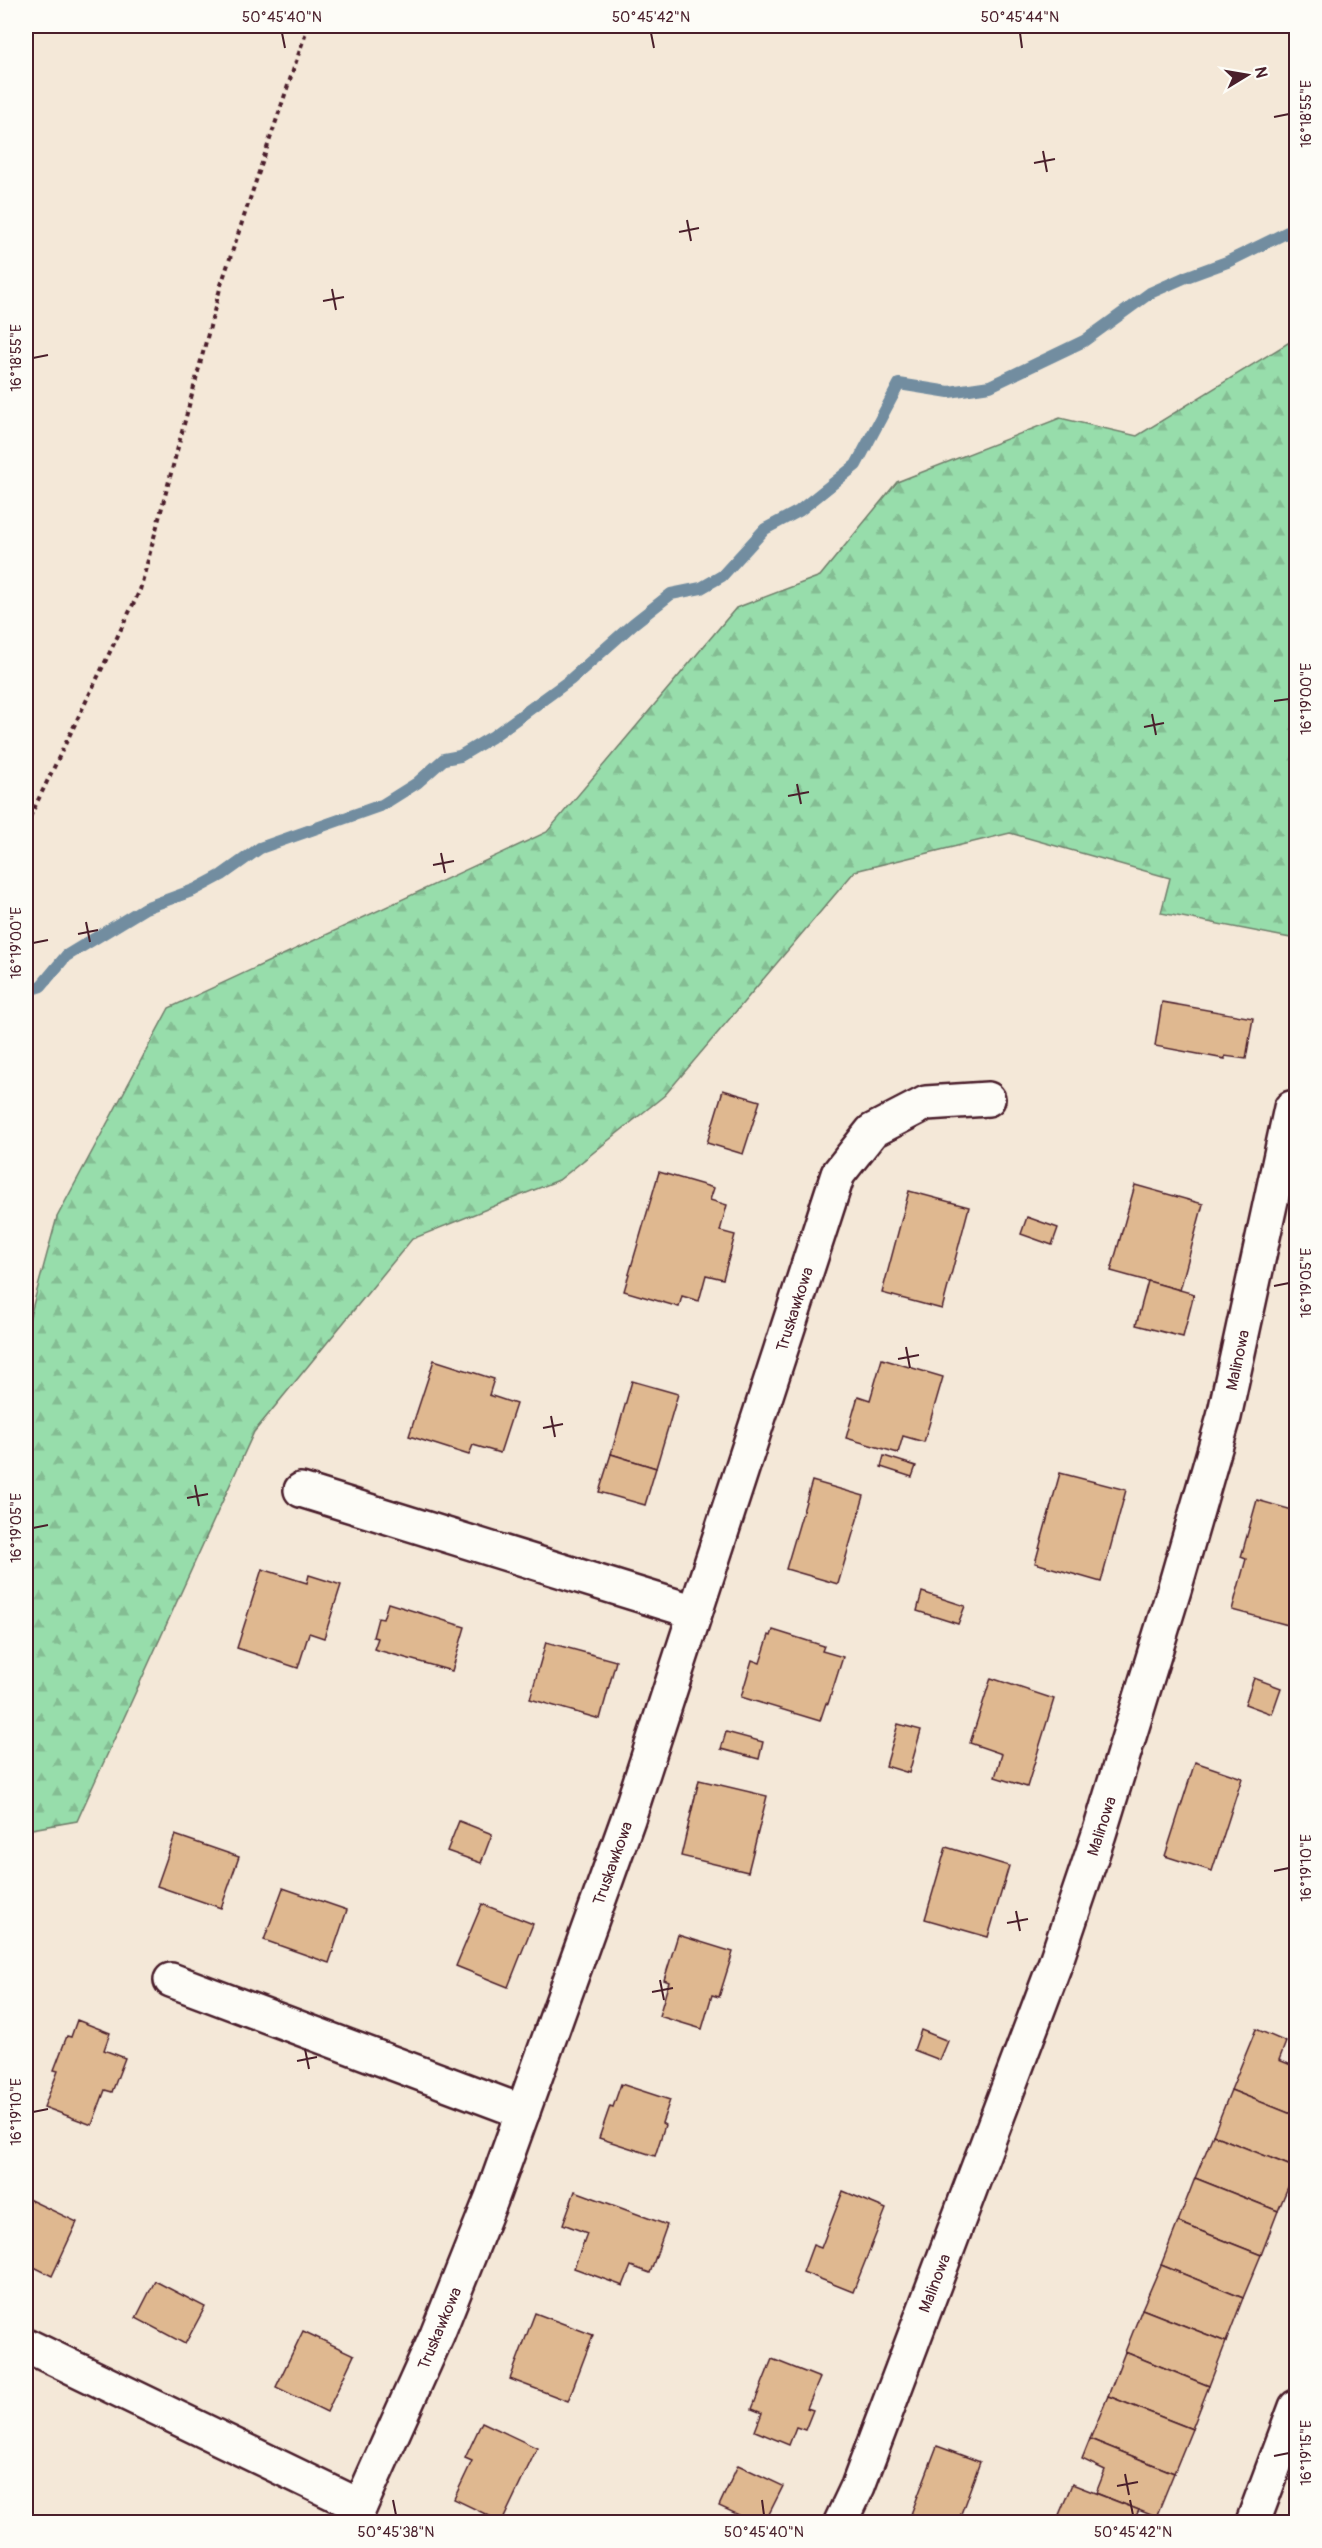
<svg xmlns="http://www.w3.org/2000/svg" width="1322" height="2548" font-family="Pangolin,sans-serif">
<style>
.forest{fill:url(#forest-firs);stroke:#707e6b;stroke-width:1.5}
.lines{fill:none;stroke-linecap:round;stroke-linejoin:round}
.stream{stroke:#728da0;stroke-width:12}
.building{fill:#dfb890;stroke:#4a1f2b;stroke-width:1.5}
.minor-casing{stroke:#4a1f2b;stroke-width:38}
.path{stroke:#4a1f2b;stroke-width:4;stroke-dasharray:4.5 4.5;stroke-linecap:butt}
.minor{stroke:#fdfcf7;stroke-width:33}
.ticks{fill:none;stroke:#4a1f2b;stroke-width:2}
.labels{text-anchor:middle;stroke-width:4.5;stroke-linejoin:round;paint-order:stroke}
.street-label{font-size:16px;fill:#4a1f2b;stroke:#fdfcf7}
.neatline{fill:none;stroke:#4a1f2b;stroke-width:2}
.ticks-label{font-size:15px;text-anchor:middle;fill:#4a1f2b}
</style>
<defs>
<pattern id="forest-firs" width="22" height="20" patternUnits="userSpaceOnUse" patternTransform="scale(1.5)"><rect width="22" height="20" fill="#97ddab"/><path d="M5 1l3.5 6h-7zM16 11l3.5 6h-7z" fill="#84bd93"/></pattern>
</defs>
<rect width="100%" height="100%" fill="#f4e8d8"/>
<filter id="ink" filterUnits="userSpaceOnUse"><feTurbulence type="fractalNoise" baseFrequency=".0167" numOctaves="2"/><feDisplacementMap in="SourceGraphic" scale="12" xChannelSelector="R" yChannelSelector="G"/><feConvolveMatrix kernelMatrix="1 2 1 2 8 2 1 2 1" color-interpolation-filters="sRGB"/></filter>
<g filter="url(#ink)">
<path class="forest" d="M1296,338v601l-135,-26 9,-35 -160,-45 -155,38 -190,224 -106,85 -147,59 -158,193 -177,389 -51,9v-499l31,-114 112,-209 378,-176 189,-224 84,-32 77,-94 163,-64 77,18z"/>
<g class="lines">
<path class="stream" d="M26,991l15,-5 25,-30 79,-48 49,-18 28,-15 38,-27 122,-43 35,-22 27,-24 16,-3 32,-19 78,-57 63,-56 38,-30 30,-6 21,-12 43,-47 34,-18 57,-46 43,-81 50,8 41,-6 94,-45 66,-48 36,-16 41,-15 69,-34"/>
</g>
<g class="building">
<path d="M1162,1002l91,16 -7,41 -21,-3v3l-70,-13z"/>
<path d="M723,1090l37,11 -17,53 -36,-11z"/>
<path d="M659,1172l55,16 -4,12 17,5 -7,26 15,4 -12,44 -17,-4 -7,26 -17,-5 -3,11 -55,-16z"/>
<path d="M1135,1185l68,19 -23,86 -69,-19z"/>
<path d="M909,1191l60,16 -27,102 -60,-16z"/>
<path d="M1027,1217l31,11 -6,17 -31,-11z"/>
<path d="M1148,1281l46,13 -11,43 -47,-12z"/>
<path d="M882,1359l61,18 -19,65 -21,-6 -5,17 -52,-15 12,-42 12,4z"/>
<path d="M434,1360l60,19 -5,16 27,9 -16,49 -27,-8 -4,10 -60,-19z"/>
<path d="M632,1381l46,13 -22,74 -45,-14z"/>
<path d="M611,1454l45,14 -11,37 -46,-13z"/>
<path d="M884,1456l32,10 -4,11 -31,-10z"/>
<path d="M1060,1473l66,17 -25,92 -66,-19z"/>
<path d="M812,1481l52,15 -26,88 -52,-15z"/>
<path d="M1257,1500l39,11v82l-8,32 -56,-15 14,-51 -5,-2z"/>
<path d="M262,1569l45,14 2,-8 32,10 -17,53 -15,-5 -11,35 -61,-20z"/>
<path d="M922,1592l43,14 -7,18 -41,-13z"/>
<path d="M388,1603l77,24 -13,44 -78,-22 4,-11 -5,-1 5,-19 5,1z"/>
<path d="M773,1630l51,16 -2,5 21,6 -15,47 -2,-1 -6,18 -79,-24 11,-37 8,3 9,-28 2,1z"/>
<path d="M546,1642l70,19 -16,58 -70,-20z"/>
<path d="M991,1678l63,21 -27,88 -32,-10 7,-23 -32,-11z"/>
<path d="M1254,1678l27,10 -9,26 -27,-10z"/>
<path d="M898,1724l23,6 -12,43 -23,-7z"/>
<path d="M726,1732l37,10 -4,17 -38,-10z"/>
<path d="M1195,1762l47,16 -30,93 -47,-15z"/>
<path d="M699,1780l68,16 -19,76 -67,-16z"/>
<path d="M459,1821l33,13 -11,29 -34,-12z"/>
<path d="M175,1835l64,22 -18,51 -64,-22z"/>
<path d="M946,1847l63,19 -21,71 -63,-18z"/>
<path d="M283,1888l64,22 -18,53 -65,-23z"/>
<path d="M482,1904l51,20 -25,63 -52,-21z"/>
<path d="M678,1935l55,17 -14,45 -7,-2 -10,34 -43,-13 10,-34 -5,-2z"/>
<path d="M77,2020l33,13 -6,17 21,8 -13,34 -7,-2 -13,35 -48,-18 14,-36 -4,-1 13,-34 4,1z"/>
<path d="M1256,2029l30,13 -7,18 17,7v49l-65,-26z"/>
<path d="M921,2030l27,11 -8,19 -26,-10z"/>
<path d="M621,2084l49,16 -8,23 3,2 -10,31 -56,-18 11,-32 3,1z"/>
<path d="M1231,2090l65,26v52l-83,-33z"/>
<path d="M1213,2135l83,33 -18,43 -83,-33z"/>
<path d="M1195,2178l83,33 -17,44 -83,-33z"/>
<path d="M575,2191l92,34 -17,48 -19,-7 -8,20 -49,-18 13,-35 -24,-9z"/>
<path d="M843,2191l43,18 -33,83 -50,-20 10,-27 8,3z"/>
<path d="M26,2198l51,24 -25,54 -26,-13z"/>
<path d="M1178,2222l83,33 -18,43 -82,-33z"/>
<path d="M1161,2265l82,33 -17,44 -84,-33z"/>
<path d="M155,2281l50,26 -20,37 -49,-26z"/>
<path d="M1142,2309l84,33 -17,44 -84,-34z"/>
<path d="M535,2313l58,22 -25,66 -58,-22z"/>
<path d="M303,2331l51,24 -27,57 -51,-25z"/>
<path d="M1125,2352l84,34 -17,43 -84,-33z"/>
<path d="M772,2359l48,19 -13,30 6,2 -8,20 -9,-3 -7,18 -34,-14 7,-18 -10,-4z"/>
<path d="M1108,2396l84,33 -18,44 -84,-34z"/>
<path d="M482,2422l55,26 -35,74 -48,-23 18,-38 -7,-3z"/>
<path d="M1090,2439l84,34 -18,44 -60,-24 9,-23 -23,-11z"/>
<path d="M937,2446l43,16 -22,60h-50z"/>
<path d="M738,2465l45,21 -18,36h-11l-35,-16z"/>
<path d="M1072,2484l67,26 -6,12h-77z"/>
</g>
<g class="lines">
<g class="minor-casing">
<g id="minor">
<path d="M301,1490l394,122"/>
<path d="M171,1980l352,132"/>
<path d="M26,2345l334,161"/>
<path d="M353,2522l84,-187 54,-135 137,-381 210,-645 34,-43 54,-28 62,-4"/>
<path d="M841,2522l17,-36 197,-522 44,-130 75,-244 50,-173 67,-309"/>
<path d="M1253,2522l43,-115"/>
</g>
</g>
<path class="path" d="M26,825l114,-235 81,-305 87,-259"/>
<use href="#minor" class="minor"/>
</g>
</g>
<path class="ticks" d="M282,33l3,15M651,33l3,15M1020,33l2,15M1274,117l15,-3M1043,151l4,21M1034,163l21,-4M687,220l4,21M679,232l20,-4M332,289l4,21M323,301l21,-4M33,358l15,-3M1274,701l15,-2M1152,714l4,21M1144,727l20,-4M797,784l4,20M788,796l21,-4M441,853l4,20M433,865l21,-4M86,922l4,20M78,934l20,-4M33,943l15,-3M1274,1286l15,-3M906,1347l4,21M898,1359l21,-4M551,1416l4,21M543,1428l20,-4M195,1485l4,21M187,1498l21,-4M33,1528l15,-3M1274,1871l15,-3M1016,1911l4,20M1007,1923l21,-4M660,1980l4,20M652,1992l21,-4M305,2049l4,20M297,2061l20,-4M33,2112l15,-3M1274,2456l15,-3M1125,2474l4,21M1117,2486l21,-4M393,2500l3,15M762,2500l2,15M1130,2500l3,15"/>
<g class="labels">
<g class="street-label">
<text transform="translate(794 1309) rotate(-72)" y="6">Truskawkowa</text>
<text transform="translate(1237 1360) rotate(-78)" y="6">Malinowa</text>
<text transform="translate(1101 1826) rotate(-72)" y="6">Malinowa</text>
<text transform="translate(612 1863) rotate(-70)" y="6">Truskawkowa</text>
<text transform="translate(934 2283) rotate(-69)" y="6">Malinowa</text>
<text transform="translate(439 2328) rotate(-67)" y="6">Truskawkowa</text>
</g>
</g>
<rect width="1322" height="2548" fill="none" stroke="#fdfcf7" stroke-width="66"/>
<g transform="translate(1247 75) rotate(79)" stroke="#fdfcf7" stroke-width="4.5" paint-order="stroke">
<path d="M0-4.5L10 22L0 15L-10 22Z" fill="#4a1f2b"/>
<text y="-9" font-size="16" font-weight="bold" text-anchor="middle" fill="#4a1f2b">N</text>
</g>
<rect x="33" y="33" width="1256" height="2482" class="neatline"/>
<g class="ticks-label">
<text x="282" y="22">50°45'40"N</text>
<text x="651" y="22">50°45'42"N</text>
<text x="1020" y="22">50°45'44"N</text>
<text transform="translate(1306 114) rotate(-90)" y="5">16°18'55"E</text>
<text transform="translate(16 358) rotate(-90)" y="5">16°18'55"E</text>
<text transform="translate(1306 699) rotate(-90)" y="5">16°19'00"E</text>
<text transform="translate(16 943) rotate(-90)" y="5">16°19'00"E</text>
<text transform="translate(1306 1283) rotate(-90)" y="5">16°19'05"E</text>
<text transform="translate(16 1528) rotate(-90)" y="5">16°19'05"E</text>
<text transform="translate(1306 1868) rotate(-90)" y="5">16°19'10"E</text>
<text transform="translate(16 2112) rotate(-90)" y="5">16°19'10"E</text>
<text transform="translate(1306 2453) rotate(-90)" y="5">16°19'15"E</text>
<text x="396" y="2537">50°45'38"N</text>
<text x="764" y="2537">50°45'40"N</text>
<text x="1133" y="2537">50°45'42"N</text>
</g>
</svg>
